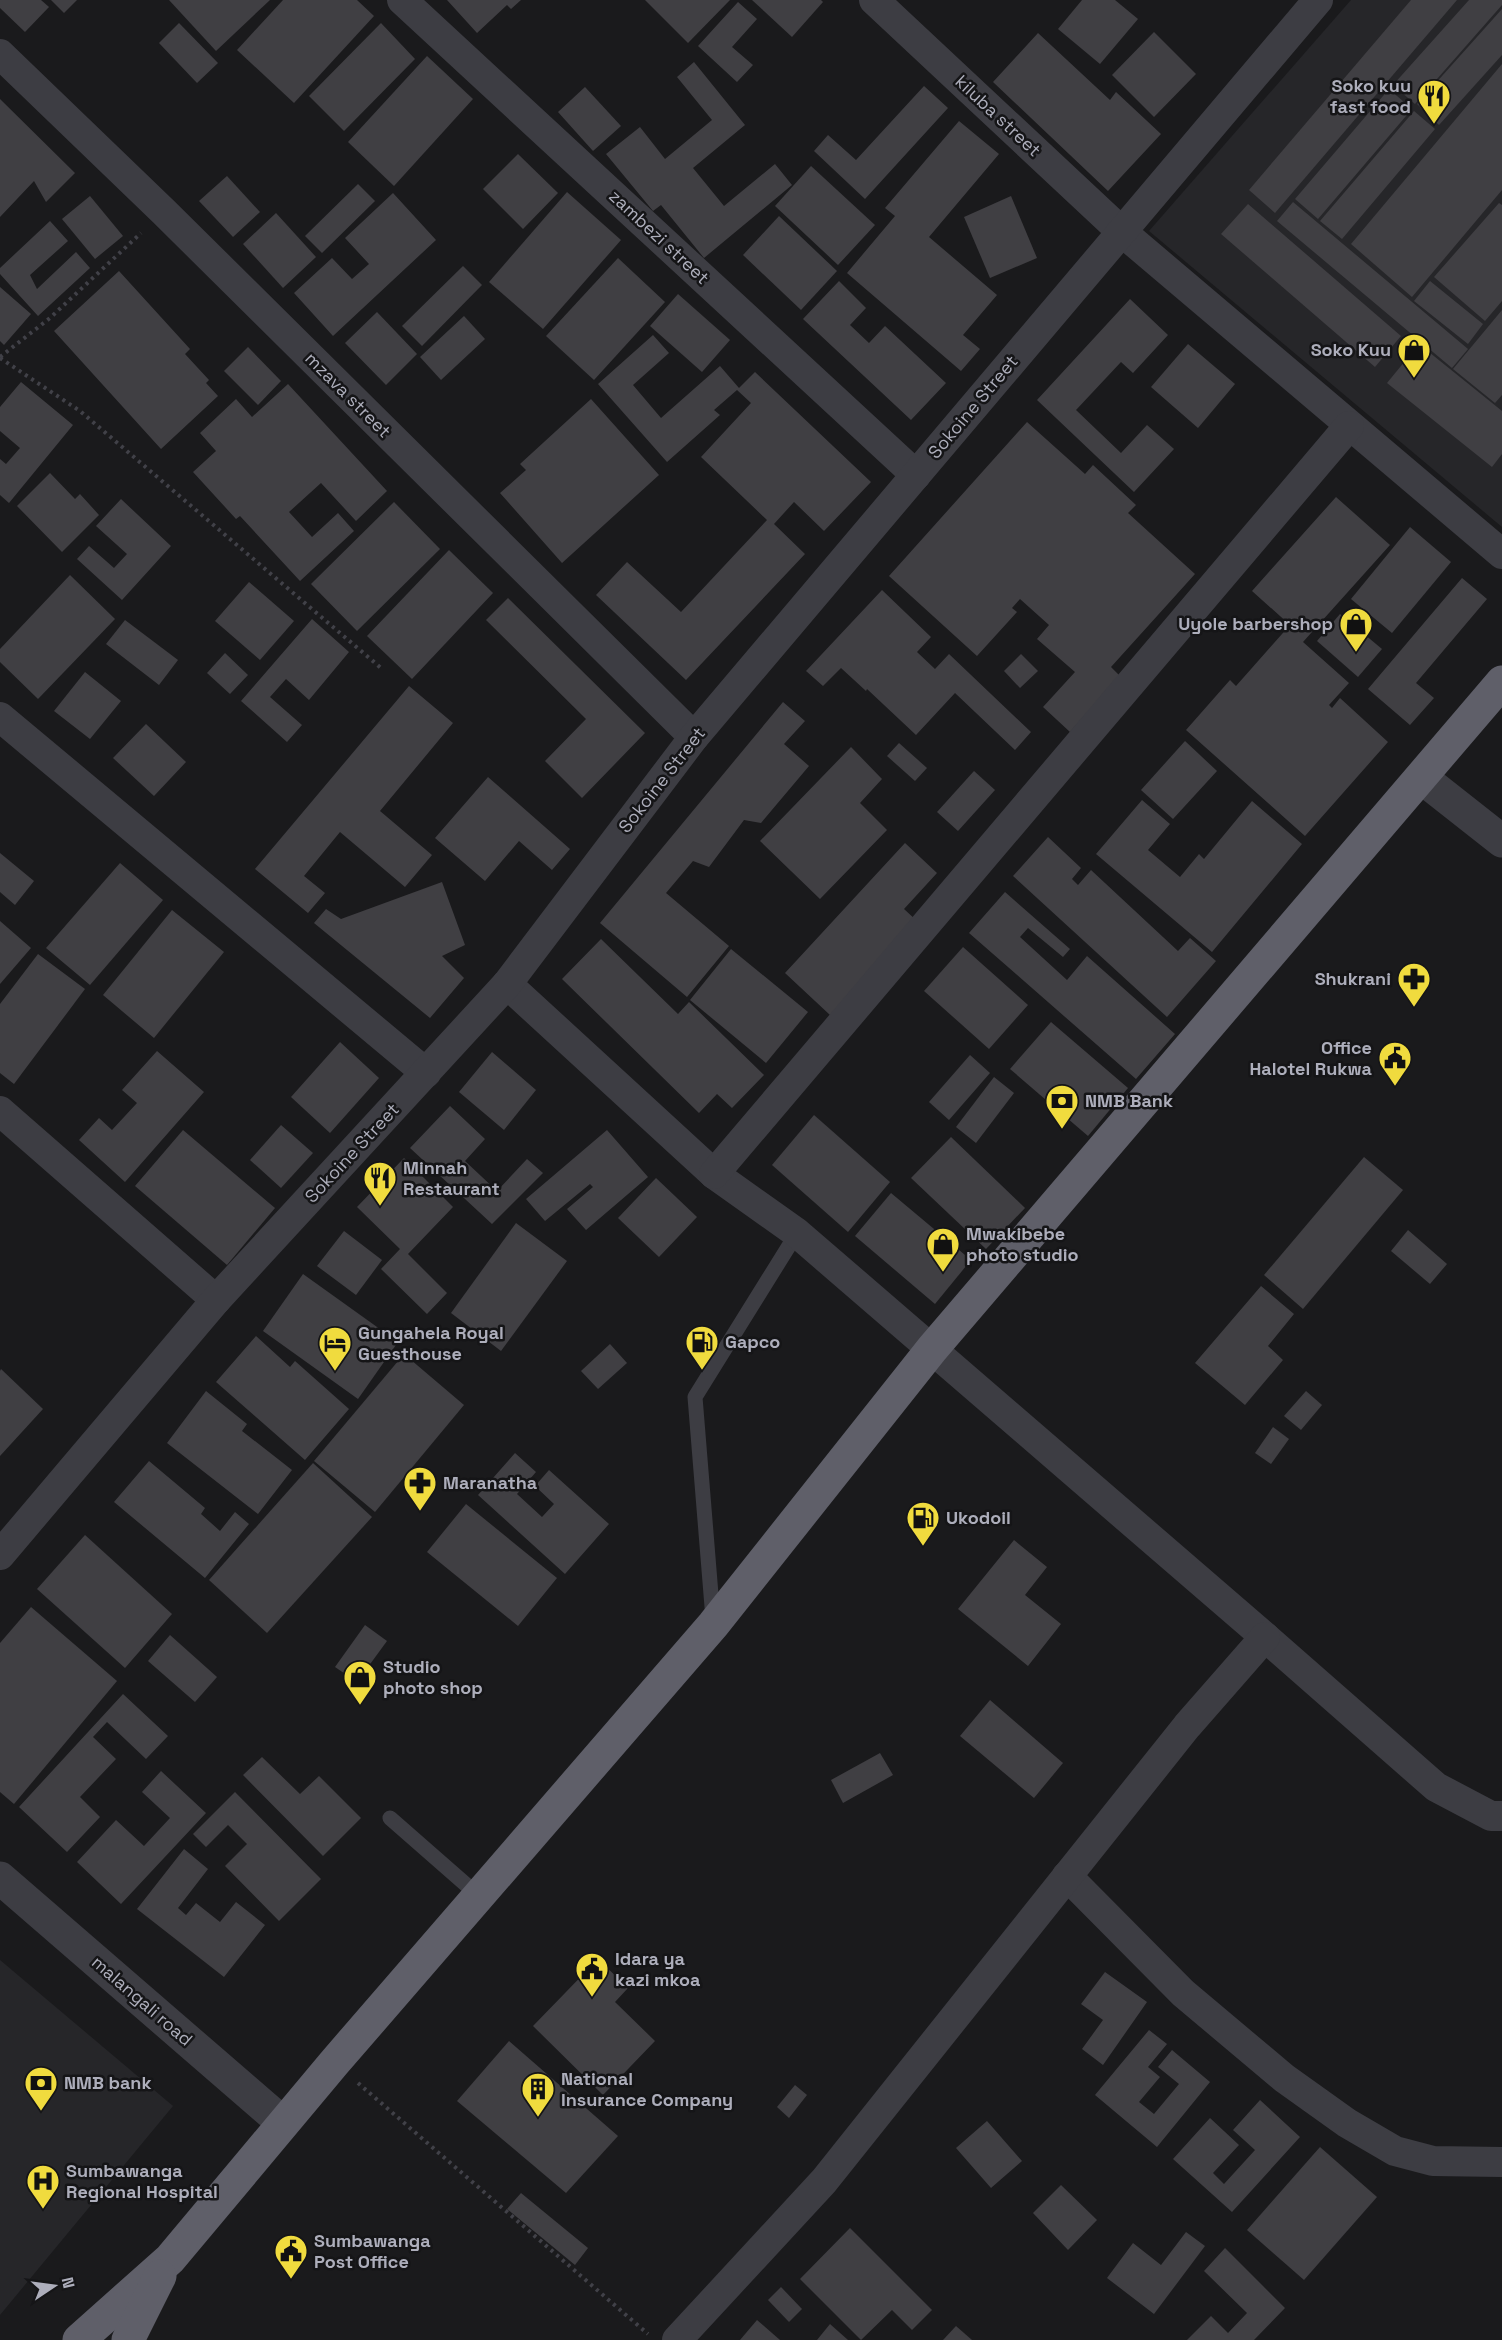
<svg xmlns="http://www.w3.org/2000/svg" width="1502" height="2340" font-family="'Space Grotesk',sans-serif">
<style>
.built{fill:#262629}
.building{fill:#403f43}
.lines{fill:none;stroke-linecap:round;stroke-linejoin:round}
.path{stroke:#414148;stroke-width:4;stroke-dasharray:3 4.5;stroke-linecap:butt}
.service{stroke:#3d3d43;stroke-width:15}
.minor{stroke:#3d3d43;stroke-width:30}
.tertiary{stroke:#3d3d43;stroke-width:33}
.trunk{stroke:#5f5f69;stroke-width:33}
.labels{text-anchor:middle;stroke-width:5;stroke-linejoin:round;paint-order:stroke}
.poi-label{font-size:18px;font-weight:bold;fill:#adaebb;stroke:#151517;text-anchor:start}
.street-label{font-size:18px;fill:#adaebb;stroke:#151517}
</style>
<rect width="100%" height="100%" fill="#1a1a1c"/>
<g class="built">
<path d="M1351,0h151v527l-353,-296z"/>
<path d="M0,1960l173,146 -173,209z"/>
</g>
<g class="building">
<path d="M0,0h41l8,7 -24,25 -25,-24z"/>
<path d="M51,0h26l-13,13z"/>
<path d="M169,0h101l-54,51z"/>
<path d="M283,0h74l17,16 -80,87 -57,-53z"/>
<path d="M447,0h74l-10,9 -4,-4 -30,28z"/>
<path d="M645,0h85l-42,43z"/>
<path d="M752,0h69l2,2 -31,35z"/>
<path d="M1082,0h33l23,19 -38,45 -42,-35z"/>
<path d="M1411,0h46l-182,213 -26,-23z"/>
<path d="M1469,0h33v5l-87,99 -22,-19z"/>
<path d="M738,2l19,17 -25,28 21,18 -16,17 -39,-36z"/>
<path d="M1502,9v46l-63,70 -22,-21z"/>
<path d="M179,23l39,40 -21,20 -38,-40z"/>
<path d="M381,23l34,36 -71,72 -35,-35z"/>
<path d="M1154,32l42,42 -42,43 -42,-42z"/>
<path d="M1038,33l72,67 6,-8 45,42 -53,57 -115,-109z"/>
<path d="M427,56l46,43 -79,87 -46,-44z"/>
<path d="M694,62l51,63 -52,43 31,38 51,-42 17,21 -88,73 -43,-53 -8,6 -47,-57 34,-27 25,32 47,-39 -35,-43z"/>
<path d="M1502,64v126l-90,107 -61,-53z"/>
<path d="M924,86l24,22 -83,91 -51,-48 14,-16 28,25z"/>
<path d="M585,87l36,39 -28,25 -35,-39z"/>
<path d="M1389,89l23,20 -94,110 -23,-20z"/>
<path d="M0,99l75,74 -29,29 -12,-21 -34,36z"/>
<path d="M1414,111l21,18 -93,110 -22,-18z"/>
<path d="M959,121l40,33 -70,83 68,58 -34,40 17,14 -19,22 -114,-98 48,-57 -10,-8z"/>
<path d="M518,154l40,39 -35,36 -40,-40z"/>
<path d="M811,166l64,59 -37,40 -63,-59z"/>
<path d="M227,176l33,36 -27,25 -34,-36z"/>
<path d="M358,184l17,17 -53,52 -17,-17z"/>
<path d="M567,192l54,48 -78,89 -54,-47z"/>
<path d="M393,193l43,47 -103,96 -39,-43 38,-35 20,21 17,-15 -24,-26z"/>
<path d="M90,196l33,40 -28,23 -33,-40z"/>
<path d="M1011,196l26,62 -47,20 -26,-61z"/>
<path d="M1293,202l175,147 -16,19 -175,-147z"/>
<path d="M1499,203l3,2v96l-17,20 -51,-44z"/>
<path d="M1248,204l153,132 -26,31 -154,-133z"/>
<path d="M276,213l40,44 -33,31 -40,-44z"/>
<path d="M779,216l58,55 -36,39 -58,-55z"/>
<path d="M50,221l18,20 -38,34 7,14 39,-37 14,16 -52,48 -38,-42v-6z"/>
<path d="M618,258l47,44 -71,78 -48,-44z"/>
<path d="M463,266l19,19 -60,61 -20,-20z"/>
<path d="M119,271l71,78 -5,5 24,26 -3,3 12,13 -57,53 -107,-118z"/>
<path d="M839,281l27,27 -16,17 19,18 16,-17 61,57 -35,37 -108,-101z"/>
<path d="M1430,281l53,43 -15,20 -54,-43z"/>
<path d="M0,287l31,27 -27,31 -4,-4z"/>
<path d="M678,294l52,46 -28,32 -52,-46z"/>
<path d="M1130,299l38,36 -35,38 -12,-11 -45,48 45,43 26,-28 27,24 -40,43 -97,-92z"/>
<path d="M1502,310v85l-7,8 -42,-34z"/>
<path d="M377,312l40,42 -31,31 -41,-42z"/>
<path d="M464,316l21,23 -44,41 -21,-23z"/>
<path d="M653,335l16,18 -36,32 28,33 59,-52 19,22 16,-16 116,110 -47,49 -30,-29 -20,22 31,30 -119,126 -90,-85 31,-33 54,50 86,-92 -66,-63 50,-54 -14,-13 -23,20 6,5 -53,47 -69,-78z"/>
<path d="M1188,344l47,40 -37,44 -47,-41z"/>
<path d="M1419,344l83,67v43l-10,13 -105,-84z"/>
<path d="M248,347l33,34 -23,24 -34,-34z"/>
<path d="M21,382l52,43 -64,78 -9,-8v-36l6,5 14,-16 -20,-17v-24z"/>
<path d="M288,384l99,107 -31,30 -35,-38 -32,29 23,25 26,-24 16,18 -54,50 -60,-65 -4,3 -43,-47 23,-21 -16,-18 36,-34 16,18z"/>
<path d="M591,399l68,76 -97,88 -62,-70 26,-23 -6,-6z"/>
<path d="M1027,422l58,52 8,-9 43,40 -8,8 67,61 -84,93 9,9 -50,56 -27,-25 32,-35 -38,-33 12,-14 -29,-26 -8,9 5,4 -40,44 -88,-80z"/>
<path d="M50,473l25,26 5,-5 19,21 -37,37 -45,-46z"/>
<path d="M1336,497l54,48 -87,97 46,41 -20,22 3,3 8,-10 48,44 -83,94 -119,-106 44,-50 6,6 54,-61 -38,-34z"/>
<path d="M121,499l50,47 -49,54 -45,-41 12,-13 25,22 13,-14 -31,-28z"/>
<path d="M394,502l46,47 -83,82 -46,-47z"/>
<path d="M1410,527l41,35 -59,71 -41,-34z"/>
<path d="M449,550l44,43 -81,86 -45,-43z"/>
<path d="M70,575l45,44 -77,80 -38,-37v-13z"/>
<path d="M1462,578l25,21 -71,84 18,15 -24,27 -42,-36z"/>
<path d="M249,582l45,39 -34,39 -45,-39z"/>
<path d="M882,590l49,47 -14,15 18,17 14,-15 82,78 -16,18 -60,-57 -39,42 -49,-46 -1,2 -25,-23 -18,18 -17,-15z"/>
<path d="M508,598l137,135 -63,65 -37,-37 41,-42 -100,-99z"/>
<path d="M1340,614l42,35 -24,28 -41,-36z"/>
<path d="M312,619l37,33 -40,48 -23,-21 -16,18 32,28 -15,17 -46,-41z"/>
<path d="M125,620l53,40 -19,25 -53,-41z"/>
<path d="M225,653l23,22 -18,19 -23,-21z"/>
<path d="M1021,654l17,17 -18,17 -16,-17z"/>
<path d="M85,672l36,29 -31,38 -36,-28z"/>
<path d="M409,686l44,37 -73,88 52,44 -27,32 -65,-55 -36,44 21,17 -17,20 -53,-44z"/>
<path d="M783,702l22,19 -21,23 25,22 -48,57 -17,-3 -35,47 -16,-6 -27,32 63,53 -42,51 -87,-74z"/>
<path d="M146,724l40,38 -32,34 -41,-38z"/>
<path d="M1185,741l32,30 -44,48 -32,-29z"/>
<path d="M899,743l28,25 -12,13 -28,-25z"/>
<path d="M851,747l31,32 -22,24 27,27 -67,69 -60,-58z"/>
<path d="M974,771l21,19 -37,41 -21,-19z"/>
<path d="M488,777l82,72 -18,21 -33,-29 -34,40 -50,-43z"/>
<path d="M1142,800l28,24 -22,26 32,27 19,-23 5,5 48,-58 50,43 -90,108 -116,-98z"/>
<path d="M1048,837l33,31 -9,11 6,6 13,-15 87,81 12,-13 26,23 -49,56 -154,-141z"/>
<path d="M905,843l32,30 -33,36 13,12 -87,94 -45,-42z"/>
<path d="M0,853l34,28 -19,24 -15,-13z"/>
<path d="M120,863l43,37 -73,85 -44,-37z"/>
<path d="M442,882l23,63 -23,11 22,22 -34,40 -116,-95 12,-14 15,10z"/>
<path d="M1005,892l65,57 -7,8 -35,-29 -8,9 47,43 20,-24 88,78 -39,45 -167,-146z"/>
<path d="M172,910l52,42 -70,86 -51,-43z"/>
<path d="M0,921l31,27 -31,36z"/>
<path d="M601,939l77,75 11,-12 75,73 -32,33 -15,-14 -18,19 -137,-134z"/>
<path d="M963,947l65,58 -39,44 -65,-58z"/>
<path d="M731,949l77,63 -42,51 -76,-63z"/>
<path d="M38,954l47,35 -71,95 -14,-11v-69z"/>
<path d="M1051,1022l77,66 -40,48 -78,-67z"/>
<path d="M340,1042l39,36 -49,55 -39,-36z"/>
<path d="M157,1051l47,41 -79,90 -46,-42 20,-22 13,12 25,-27 -15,-13z"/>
<path d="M492,1052l44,38 -32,40 -45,-38z"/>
<path d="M970,1055l20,18 -41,47 -20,-18z"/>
<path d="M994,1077l20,16 -38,50 -20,-16z"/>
<path d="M450,1106l35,33 -20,22 32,30 30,-32 16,14 -51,51 -82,-76z"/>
<path d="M814,1115l76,67 -42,50 -76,-67z"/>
<path d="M281,1125l32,28 -32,35 -31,-28z"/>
<path d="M183,1130l92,78 -48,57 -92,-79z"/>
<path d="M607,1130l41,47 -62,53 -19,-21 26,-22 -3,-3 -45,37 -19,-22z"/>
<path d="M951,1137l74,71 -39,41 -75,-71z"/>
<path d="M1364,1157l39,33 -100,119 -39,-34z"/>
<path d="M404,1158l49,49 -45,47 39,39 -20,21 -46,-45 19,-20 -43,-42z"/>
<path d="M656,1178l41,39 -38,40 -41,-39z"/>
<path d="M891,1193l80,67 -36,44 -80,-68z"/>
<path d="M516,1223l51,38 -66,90 -50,-38z"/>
<path d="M1408,1230l39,34 -17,20 -39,-33z"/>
<path d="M344,1231l38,29 -26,35 -39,-29z"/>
<path d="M303,1274l95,68 -40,57 -95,-68z"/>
<path d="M1261,1286l33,28 -26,32 15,14 -38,45 -50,-42z"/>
<path d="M256,1336l34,31 5,-6 54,48 -44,51 -89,-78z"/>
<path d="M610,1344l17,19 -29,26 -17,-18z"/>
<path d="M404,1354l60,51 -89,107 -61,-51z"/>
<path d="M1,1369l42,40 -43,47v-85z"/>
<path d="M206,1391l41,33 -5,7 50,39 -34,44 -91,-71z"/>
<path d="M1306,1391l16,14 -21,25 -17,-14z"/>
<path d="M1273,1427l16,12 -18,25 -16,-11z"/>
<path d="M515,1453l21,19 -19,22 25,23 12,-13 -19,-18 14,-16 60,54 -44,50 -87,-79z"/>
<path d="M149,1461l56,47 -4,6 19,17 15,-19 14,12 -44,54 -91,-76z"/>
<path d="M313,1463l59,54 -105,116 -58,-53z"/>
<path d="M466,1504l91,74 -39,48 -91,-74z"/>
<path d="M85,1535l87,79 -47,54 -88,-79z"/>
<path d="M1014,1540l33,27 -22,28 36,29 -33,42 -70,-57z"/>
<path d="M31,1607l86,74 -103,123 -14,-12v-149z"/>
<path d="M365,1625l22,16 -30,41 -22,-15z"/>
<path d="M170,1635l47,42 -22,25 -47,-41z"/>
<path d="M123,1694l45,42 -22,23 -39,-37 -14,15 23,22 -36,38 20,20 -33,35 -48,-45z"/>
<path d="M990,1700l73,63 -29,35 -74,-62z"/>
<path d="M880,1753l13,22 -50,28 -12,-23z"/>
<path d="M262,1757l38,37 19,-18 42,42 -38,38 -80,-81z"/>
<path d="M161,1771l45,42 -85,91 -44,-42 39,-42 28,26 26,-28 -28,-26z"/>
<path d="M235,1792l86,87 -42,42 -54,-55 22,-22 -19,-19 -22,22 -13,-13z"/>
<path d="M184,1849l24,20 -30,39 8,7 10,-12 24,19 16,-20 29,23 -41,52 -87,-68z"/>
<path d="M598,1959l30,29 -13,14 40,39 -52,54 -70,-69z"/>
<path d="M1105,1972l42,30 -44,63 -21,-16 21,-29 -22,-16z"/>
<path d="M1149,2030l18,14 -19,23 12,10 -21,25 15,12 25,-30 -21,-17 14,-17 38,32 -53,65 -62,-52z"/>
<path d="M509,2041l109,95 -52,57 -109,-92z"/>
<path d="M795,2085l12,10 -18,23 -12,-11z"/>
<path d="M1260,2100l40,37 -68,75 -59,-53 37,-41 29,27 -26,28 11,11 31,-34 -22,-20z"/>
<path d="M987,2121l35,40 -31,27 -35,-40z"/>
<path d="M1320,2147l57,50 -73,83 -57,-50z"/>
<path d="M1061,2185l36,35 -29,30 -35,-37z"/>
<path d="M521,2193l67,55 -13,17 -68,-56z"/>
<path d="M850,2228l82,82 -20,20 -20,-20 -31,30 -61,-61z"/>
<path d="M1186,2232l19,14 -51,68 -47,-36 26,-35 28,22z"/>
<path d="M1225,2248l60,60 -31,32h-67l24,-24 17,17 19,-20 -43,-42z"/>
<path d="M781,2287l21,22 -13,13 -21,-22z"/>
<path d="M757,2320l23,20h-40z"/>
<path d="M830,2324l18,16h-31z"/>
<path d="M956,2326l16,14h-29z"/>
</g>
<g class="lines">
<g class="path">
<path d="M0,357l50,-39 91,-85"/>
<path d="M0,358l80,53 301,257"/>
<path d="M358,2083l290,251"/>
</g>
<g class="service">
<path d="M713,1619l-18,-222 102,-164"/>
<path d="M390,1818l89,78"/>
</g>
<g class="minor">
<path d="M402,0l514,475"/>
<path d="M874,0l248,232 380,322"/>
<path d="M0,54l164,158 530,525"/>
<path d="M0,717l426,356"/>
<path d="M507,984l207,190 83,59 468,404 171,150 55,29h11"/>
<path d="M0,1111l216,189"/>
<path d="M714,1174l635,-748"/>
<path d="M0,1555l216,-255 291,-316 187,-247 624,-737"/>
<path d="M1067,1876l116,117 101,85 63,45 48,28 38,10 69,1"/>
<path d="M677,2340l147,-159 363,-455 78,-89"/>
</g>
<g class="tertiary">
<path d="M1422,778l80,63"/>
<path d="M0,1878l283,245"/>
</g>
<g class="trunk">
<path d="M79,2340l91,-81 164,-196 379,-438 219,-276 570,-667"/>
<path d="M128,2340l32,-64"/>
</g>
</g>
<defs>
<g id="restaurant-pin" transform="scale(1.725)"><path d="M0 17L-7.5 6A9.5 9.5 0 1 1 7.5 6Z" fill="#f0db3e" stroke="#151517"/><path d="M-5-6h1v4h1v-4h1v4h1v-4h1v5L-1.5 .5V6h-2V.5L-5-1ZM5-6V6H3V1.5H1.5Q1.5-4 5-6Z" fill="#111"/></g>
<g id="shop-pin" transform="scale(1.725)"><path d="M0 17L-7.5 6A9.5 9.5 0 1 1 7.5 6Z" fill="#f0db3e" stroke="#151517"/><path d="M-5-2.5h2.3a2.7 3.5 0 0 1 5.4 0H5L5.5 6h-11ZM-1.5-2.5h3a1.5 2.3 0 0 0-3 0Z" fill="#111"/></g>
<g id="pharmacy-pin" transform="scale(1.725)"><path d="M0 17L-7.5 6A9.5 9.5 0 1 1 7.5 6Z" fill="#f0db3e" stroke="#151517"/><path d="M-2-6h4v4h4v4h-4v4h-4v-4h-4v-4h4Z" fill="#111"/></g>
<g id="civic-pin" transform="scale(1.725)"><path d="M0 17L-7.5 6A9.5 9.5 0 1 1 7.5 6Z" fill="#f0db3e" stroke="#151517"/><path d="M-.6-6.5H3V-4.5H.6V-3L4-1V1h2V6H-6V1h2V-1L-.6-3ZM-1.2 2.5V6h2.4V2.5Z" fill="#111"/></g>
<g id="bank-pin" transform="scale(1.725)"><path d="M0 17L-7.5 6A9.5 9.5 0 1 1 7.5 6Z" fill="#f0db3e" stroke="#151517"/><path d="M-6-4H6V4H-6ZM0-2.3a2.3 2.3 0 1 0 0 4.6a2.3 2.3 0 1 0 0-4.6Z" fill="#111"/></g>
<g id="fuel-pin" transform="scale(1.725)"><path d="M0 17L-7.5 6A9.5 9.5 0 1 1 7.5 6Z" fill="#f0db3e" stroke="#151517"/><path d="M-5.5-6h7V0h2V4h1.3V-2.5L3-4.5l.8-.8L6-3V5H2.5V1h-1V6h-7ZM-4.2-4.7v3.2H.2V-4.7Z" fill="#111"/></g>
<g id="hotel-pin" transform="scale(1.725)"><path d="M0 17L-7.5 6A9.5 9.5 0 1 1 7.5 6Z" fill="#f0db3e" stroke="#151517"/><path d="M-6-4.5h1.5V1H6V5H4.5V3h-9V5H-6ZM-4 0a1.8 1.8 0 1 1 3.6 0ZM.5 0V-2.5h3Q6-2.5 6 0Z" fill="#111"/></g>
<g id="building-pin" transform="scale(1.725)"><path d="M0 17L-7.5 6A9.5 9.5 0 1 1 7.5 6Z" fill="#f0db3e" stroke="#151517"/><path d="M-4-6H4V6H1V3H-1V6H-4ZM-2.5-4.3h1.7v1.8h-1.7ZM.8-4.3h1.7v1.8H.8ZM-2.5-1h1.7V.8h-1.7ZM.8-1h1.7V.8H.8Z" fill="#111"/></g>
<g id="hospital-pin" transform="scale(1.725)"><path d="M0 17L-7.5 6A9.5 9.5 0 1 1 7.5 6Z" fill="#f0db3e" stroke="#151517"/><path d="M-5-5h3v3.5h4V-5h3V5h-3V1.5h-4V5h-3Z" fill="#111"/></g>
</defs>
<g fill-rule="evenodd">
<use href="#restaurant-pin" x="1434" y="96"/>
<use href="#shop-pin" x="1414" y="350"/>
<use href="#shop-pin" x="1356" y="624"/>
<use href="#pharmacy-pin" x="1414" y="979"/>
<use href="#civic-pin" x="1395" y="1058"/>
<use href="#bank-pin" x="1062" y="1101"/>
<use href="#restaurant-pin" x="380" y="1178"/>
<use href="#shop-pin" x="943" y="1244"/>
<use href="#fuel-pin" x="702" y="1342"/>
<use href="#hotel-pin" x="335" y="1343"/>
<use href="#pharmacy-pin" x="420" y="1483"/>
<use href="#fuel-pin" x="923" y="1518"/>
<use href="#shop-pin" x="360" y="1677"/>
<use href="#civic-pin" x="592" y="1969"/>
<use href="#bank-pin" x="41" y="2083"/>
<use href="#building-pin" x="538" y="2089"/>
<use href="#hospital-pin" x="43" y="2181"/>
<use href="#civic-pin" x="291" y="2251"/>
</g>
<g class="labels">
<g class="poi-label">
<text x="1411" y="92" text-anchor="end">Soko kuu<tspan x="1411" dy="21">fast food</tspan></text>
<text x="1391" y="356" text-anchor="end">Soko Kuu</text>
<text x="1333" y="630" text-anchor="end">Uyole barbershop</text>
<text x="1391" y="985" text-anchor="end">Shukrani</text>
<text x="1372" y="1054" text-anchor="end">Office<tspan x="1372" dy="21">Halotel Rukwa</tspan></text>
<text x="1085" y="1107">NMB Bank</text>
<text x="403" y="1174">Minnah<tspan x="403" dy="21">Restaurant</tspan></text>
<text x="966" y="1240">Mwakibebe<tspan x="966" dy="21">photo studio</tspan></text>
<text x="358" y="1339">Gungahela Royal<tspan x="358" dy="21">Guesthouse</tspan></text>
<text x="725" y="1348">Gapco</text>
<text x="443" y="1489">Maranatha</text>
<text x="946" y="1524">Ukodoil</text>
<text x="383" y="1673">Studio<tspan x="383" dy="21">photo shop</tspan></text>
<text x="615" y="1965">Idara ya<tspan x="615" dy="21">kazi mkoa</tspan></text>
<text x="561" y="2085">National<tspan x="561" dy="21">Insurance Company</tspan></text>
<text x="64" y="2089">NMB bank</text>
<text x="66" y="2177">Sumbawanga<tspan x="66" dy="21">Regional Hospital</tspan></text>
<text x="314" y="2247">Sumbawanga<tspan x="314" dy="21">Post Office</tspan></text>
</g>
<g class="street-label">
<text transform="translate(998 116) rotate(43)" y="6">kiluba street</text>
<text transform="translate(659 237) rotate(43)" y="6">zambezi street</text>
<text transform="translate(348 395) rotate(45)" y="6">mzava street</text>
<text transform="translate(973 407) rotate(-50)" y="6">Sokoine Street</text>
<text transform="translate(662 780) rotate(-52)" y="6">Sokoine Street</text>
<text transform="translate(352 1153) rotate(-47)" y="6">Sokoine Street</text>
<text transform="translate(142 2001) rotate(41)" y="6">malangali road</text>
</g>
</g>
<g transform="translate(54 2286) rotate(77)" stroke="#151517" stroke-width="4.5" paint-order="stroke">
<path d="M0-4.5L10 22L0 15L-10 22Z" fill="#adaebb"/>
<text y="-9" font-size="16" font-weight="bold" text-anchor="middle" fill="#adaebb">N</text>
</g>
</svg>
